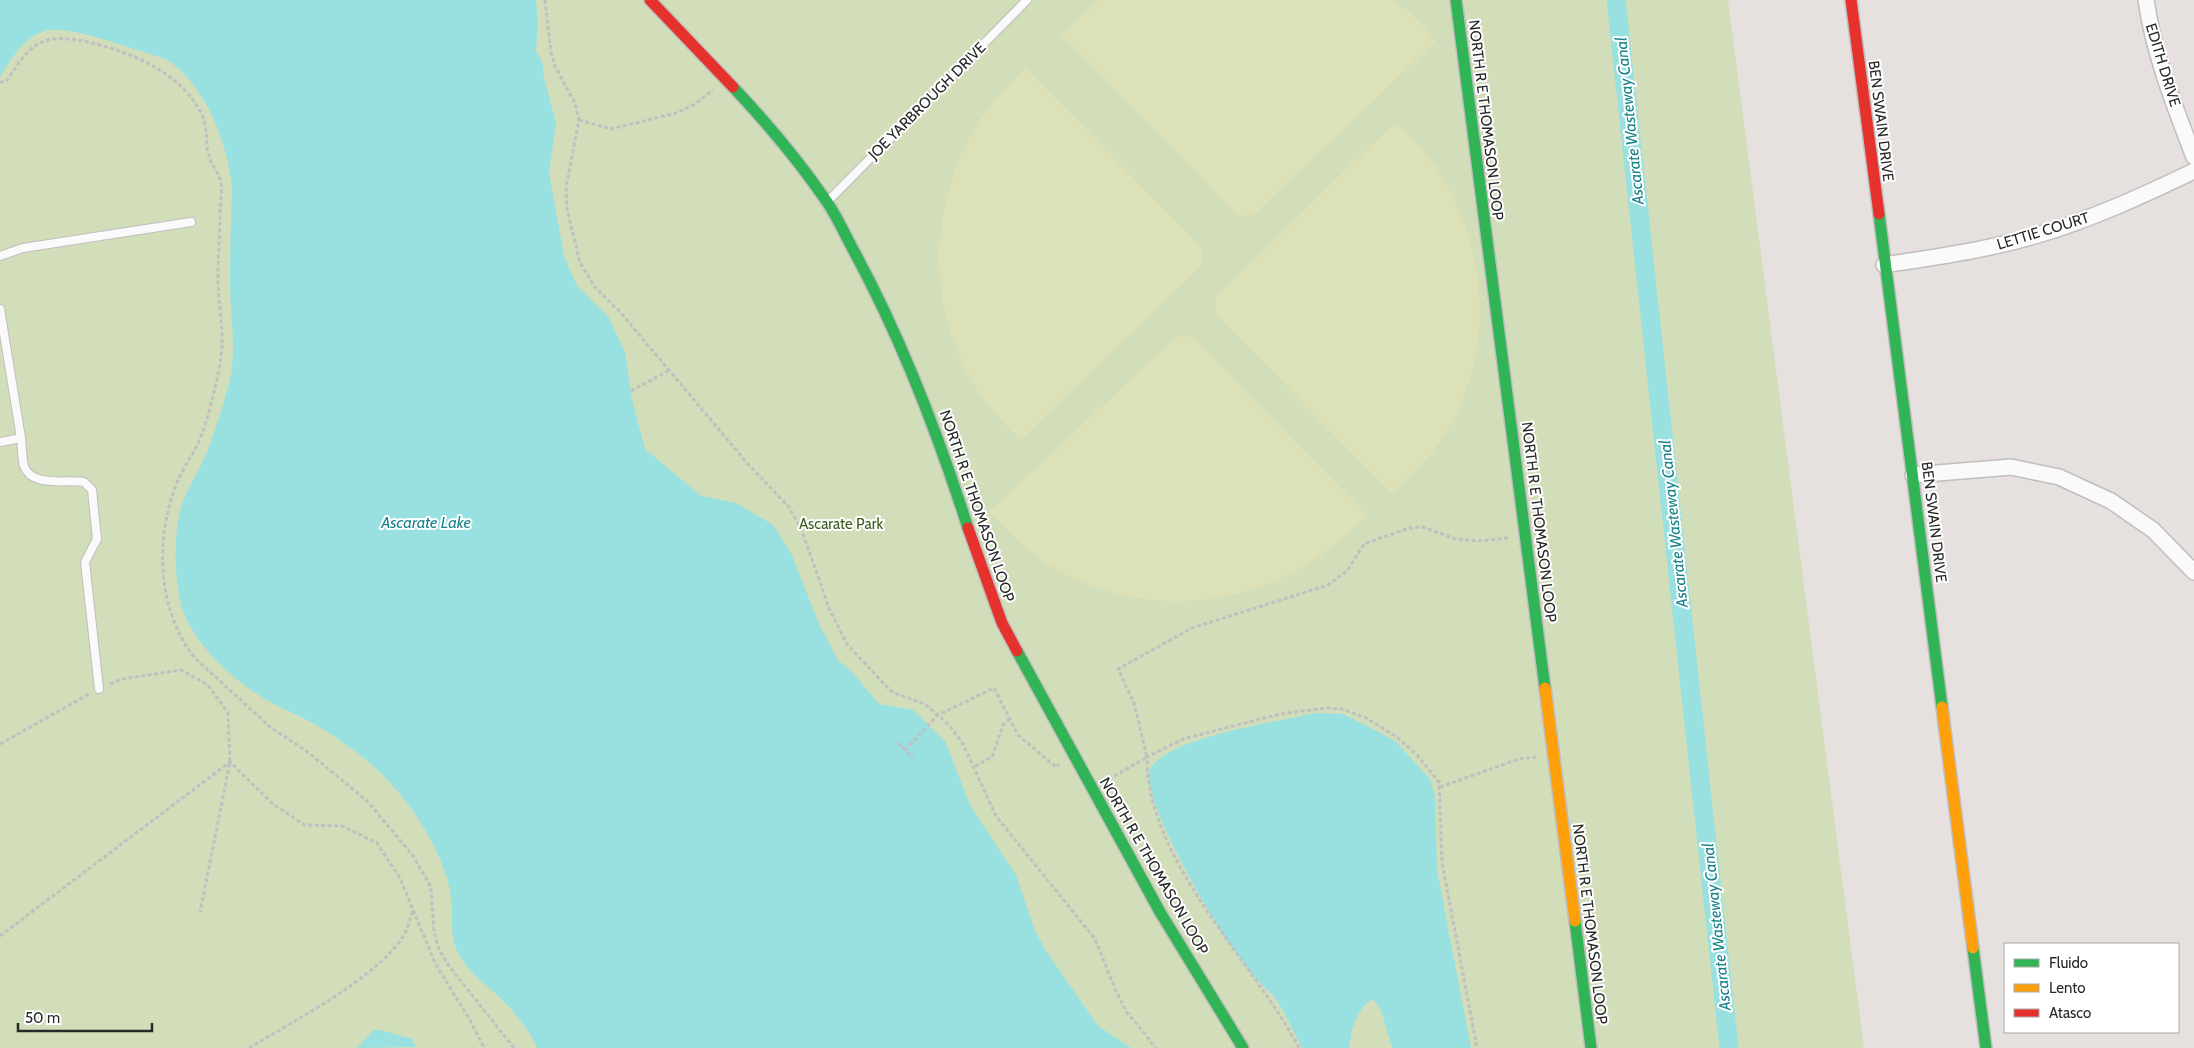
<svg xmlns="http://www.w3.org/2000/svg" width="2194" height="1048" font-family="Cabin,sans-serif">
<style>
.green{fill:#d2ddb9}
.pitch{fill:#dde1b8}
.water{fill:#98e1e0}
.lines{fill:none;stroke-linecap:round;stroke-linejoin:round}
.canal{stroke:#98e1e0;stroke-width:19}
.lane-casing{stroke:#c0bebf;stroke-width:10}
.street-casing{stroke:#c0bebf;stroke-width:18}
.fast-casing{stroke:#c0bebf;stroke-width:14}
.slow-casing{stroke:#c0bebf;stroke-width:14}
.jam-casing{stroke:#c0bebf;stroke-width:14}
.path{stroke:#c1c0c0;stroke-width:3;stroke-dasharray:4 2.5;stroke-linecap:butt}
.lane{stroke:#fbfafa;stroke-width:8}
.street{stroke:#fbfafa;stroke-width:15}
.fast{stroke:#30b455;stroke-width:11}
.slow{stroke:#ff9f0a;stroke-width:11}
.jam{stroke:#e5322d;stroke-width:11}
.labels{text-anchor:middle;stroke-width:4;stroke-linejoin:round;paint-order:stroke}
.street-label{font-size:15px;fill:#282828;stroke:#fff}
.park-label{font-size:15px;fill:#3d5d20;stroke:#fff}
.water-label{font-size:16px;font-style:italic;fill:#19828a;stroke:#fff}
</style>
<rect width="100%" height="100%" fill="#e6e0de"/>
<path class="green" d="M0,0h1728l136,1048h-1864z"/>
<g class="pitch">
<path d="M1098,0h295l22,17 21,24 -182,174h-16l-177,-180z"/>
<path d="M1026,68l176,180v17l-181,175c-84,-75 -103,-187 -59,-288 14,-33 39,-60 64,-84z"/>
<path d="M1395,122c14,14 30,28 41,45 54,81 60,188 7,271 -14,21 -33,39 -51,56l-176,-180v-18z"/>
<path d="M1177,336l16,1 174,178c-83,89 -203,113 -312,54 -25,-14 -46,-36 -66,-57z"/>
</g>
<g class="water">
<path d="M0,0h536l2,22 -2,30 6,8 2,18 12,45 -7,49 15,84 13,30 31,30 17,36 7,47 13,50 56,47 35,7 37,22 18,28 28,71 19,36 15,13 26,31 34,6 32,31 25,64 46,70 19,56 11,20 52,75 33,22h-594c-8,-19 -23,-37 -38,-51 -15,-14 -31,-25 -40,-43 -11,-19 -5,-37 -8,-57 -7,-50 -50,-111 -90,-141 -12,-9 -25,-19 -38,-27 -20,-13 -43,-20 -63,-33 -29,-18 -70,-56 -79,-92 -6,-25 -7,-56 -3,-82 3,-25 19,-47 29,-70 9,-23 17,-49 23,-73 7,-31 0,-62 0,-93 0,-22 0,-43 1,-65 0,-14 2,-28 0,-41 -6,-44 -27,-96 -65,-121 -28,-8 -90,-32 -116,-29 -24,3 -39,29 -50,47z"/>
<path d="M1315,713l28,1 34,17 19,11 34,37 5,16 2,75 34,178h-79l-11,-38 -8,-11c-17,9 -22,32 -24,49h-47c-9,-16 -16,-35 -27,-50 -2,-4 -7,-7 -11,-11 -12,-12 -23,-27 -33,-41 -17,-25 -97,-155 -79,-180 21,-29 127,-45 163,-53z"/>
<path d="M374,1030c13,-1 24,7 38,8l4,9 -59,1z"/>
</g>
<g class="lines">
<path class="canal" d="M1616,0l113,1048"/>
<g class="lane-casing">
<g id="lane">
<path d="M828,201l199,-201"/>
<path d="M0,256l23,-8 168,-26"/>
<path d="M0,309l21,129 -21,4"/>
<path d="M21,438c1,9 1,20 3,28 8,22 42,13 60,16l8,8 5,49 -12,23 14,127"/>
</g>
</g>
<g class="street-casing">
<g id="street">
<path d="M2146,0c8,55 28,105 48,157"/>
<path d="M1884,265c52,-8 104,-15 154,-30 54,-16 106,-40 156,-64"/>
<path d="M1913,475l98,-8 48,10 52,24 42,29 41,42"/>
</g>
</g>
<g class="fast-casing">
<g id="fast">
<path d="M1456,0l89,688"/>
<path d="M733,87c34,36 66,74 94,115 11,16 19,35 29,53 47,87 82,179 112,273"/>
<path d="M1879,214l63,493"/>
<path d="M1017,651l143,261 83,136"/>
<path d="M1575,921l16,127"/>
<path d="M1973,948l13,100"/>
</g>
</g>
<g class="slow-casing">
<g id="slow">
<path d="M1545,688l30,233"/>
<path d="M1942,707l31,241"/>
</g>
</g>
<g class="jam-casing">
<g id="jam">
<path d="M650,0l83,87"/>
<path d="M1851,0l28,214"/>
<path d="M968,528l34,95 15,28"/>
</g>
</g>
<g class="path">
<path d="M545,0l6,52 4,14 20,37 4,17 -13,67 1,22 13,54 15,24 25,25 128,152 40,42 13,22 28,80 18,36 40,43 7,6 31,11 25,22 13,18 33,72 99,123 21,52 10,20 30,37"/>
<path d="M0,82h6c25,-39 35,-50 82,-40 43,10 95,31 115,75 5,12 2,27 6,39 2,9 10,17 12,26 1,9 0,19 -1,28 0,23 -2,46 -2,69 0,23 5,46 4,68 -1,16 -5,33 -9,48 -3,15 -8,32 -14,46 -7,15 -17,29 -23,44 -21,54 -19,126 19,173l75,69 35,23 48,39 16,14 44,53 18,31 3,45 5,18 10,16 65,82"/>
<path d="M579,120l32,9 65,-16 19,-9 18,-14"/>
<path d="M631,391l37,-20"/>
<path d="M110,684l12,-5 59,-9 27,15 20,28 2,49 -30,150"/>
<path d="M898,743l15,15"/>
<path d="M0,744l89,-50"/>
<path d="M905,750l33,-35 56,-27 24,47 38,32 3,-3"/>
<path d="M975,766l17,-9 11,-32 7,-7"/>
<path d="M1109,776l2,2 36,-21 -13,-54 -16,-34 74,-41 136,-43 19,-14 17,-27 45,-16 14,-1 33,12 22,2 30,-3"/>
<path d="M1440,787l79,-28 17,-2"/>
<path d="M0,936l230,-174 44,43 31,20 37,1 35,17 23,35 35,85 35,57 14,28"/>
<path d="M249,1048c43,-26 126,-69 153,-110 6,-8 8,-19 11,-28"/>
<path d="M1299,1048c-46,-88 -153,-188 -152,-291l36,-18 97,-25 45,-6 17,1 24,9 31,19 20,18 22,27 3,80 35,186"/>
</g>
<use href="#lane" class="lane"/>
<use href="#street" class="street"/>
<use href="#fast" class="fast"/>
<use href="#slow" class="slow"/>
<use href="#jam" class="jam"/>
</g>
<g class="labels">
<g class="street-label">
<text transform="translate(2163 65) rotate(73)" y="5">EDITH DRIVE</text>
<text transform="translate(927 101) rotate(-45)" y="5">JOE YARBROUGH DRIVE</text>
<text transform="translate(1486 120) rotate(83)" y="5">NORTH R E THOMASON LOOP</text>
<text transform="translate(1881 121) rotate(83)" y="5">BEN SWAIN DRIVE</text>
<text transform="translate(2043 231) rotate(-17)" y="5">LETTIE COURT</text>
<text transform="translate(977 506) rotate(71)" y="5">NORTH R E THOMASON LOOP</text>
<text transform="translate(1539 522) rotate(83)" y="5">NORTH R E THOMASON LOOP</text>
<text transform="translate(1934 522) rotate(83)" y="5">BEN SWAIN DRIVE</text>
<text transform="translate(1154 866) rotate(60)" y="5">NORTH R E THOMASON LOOP</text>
<text transform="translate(1590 924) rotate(83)" y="5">NORTH R E THOMASON LOOP</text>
</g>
<g class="park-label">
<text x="841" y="529">Ascarate Park</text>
</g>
<g class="water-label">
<text transform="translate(1629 121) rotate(-96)" y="6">Ascarate Wasteway Canal</text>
<text x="426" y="528">Ascarate Lake</text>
<text transform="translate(1673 524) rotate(-96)" y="6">Ascarate Wasteway Canal</text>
<text transform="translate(1716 927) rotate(-96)" y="6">Ascarate Wasteway Canal</text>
</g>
</g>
<rect x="2004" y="943" width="175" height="90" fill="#ffffff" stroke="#a9a9a9"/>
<rect x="2014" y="959" width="25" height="8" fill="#30b455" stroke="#a9a9a9"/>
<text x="2049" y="968" font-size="15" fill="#282828">Fluido</text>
<rect x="2014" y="984" width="25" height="8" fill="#ff9f0a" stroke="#a9a9a9"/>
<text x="2049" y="993" font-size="15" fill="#282828">Lento</text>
<rect x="2014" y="1009" width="25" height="8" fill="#e5322d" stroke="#a9a9a9"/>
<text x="2049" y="1018" font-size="15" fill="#282828">Atasco</text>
<path d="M18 1023v8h134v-8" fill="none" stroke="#282828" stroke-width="2.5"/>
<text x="25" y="1023" font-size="15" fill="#282828" stroke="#ffffff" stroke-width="4" paint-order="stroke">50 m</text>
</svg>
